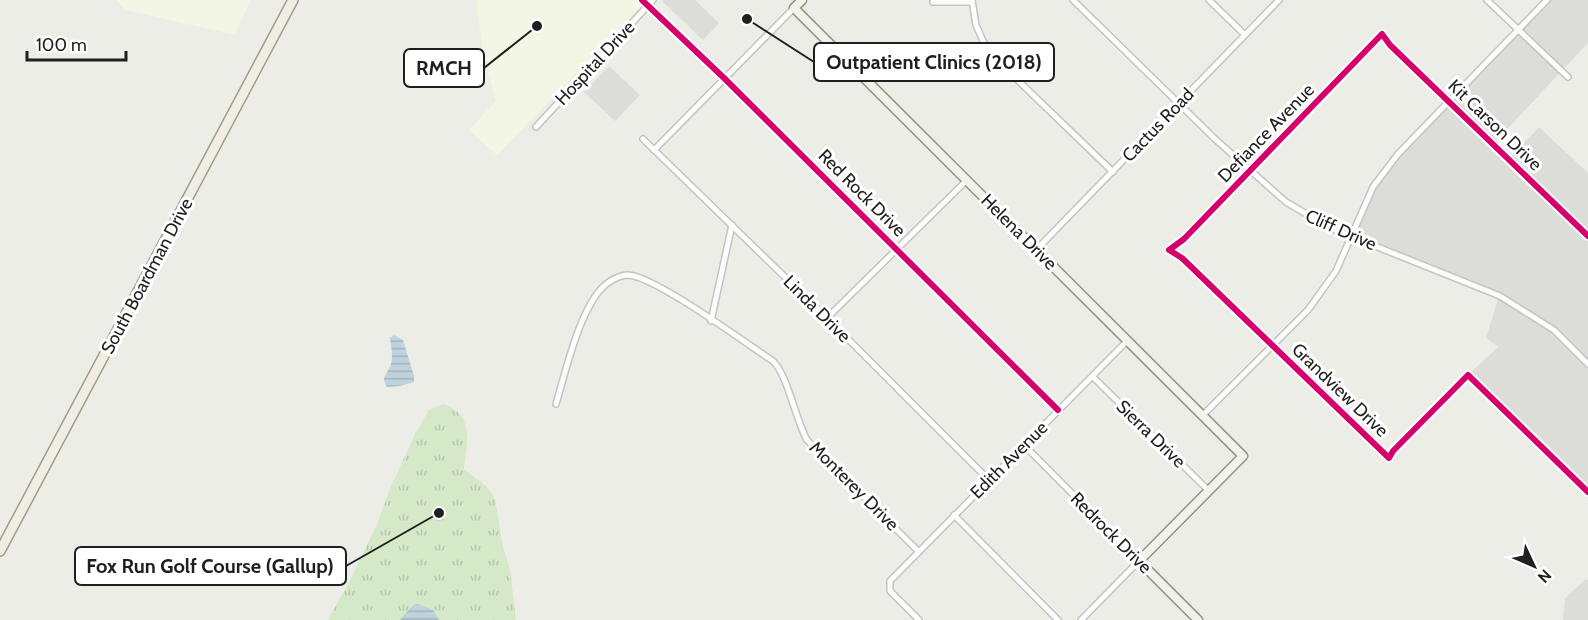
<svg xmlns="http://www.w3.org/2000/svg" width="1588" height="620" font-family="Cabin,sans-serif">
<style>
.residential{fill:#dcdcd9}
.education{fill:#f4f6e5}
.grass{fill:url(#grass-tufts)}
.water{fill:url(#water-rules)}
.lines{fill:none;stroke-linecap:round;stroke-linejoin:round}
.street-casing{stroke:#c4c4c2;stroke-width:8}
.secondary-casing{stroke:#929781;stroke-width:11}
.primary-casing{stroke:#a29d86;stroke-width:12}
.street{stroke:#fcfcfc;stroke-width:5}
.secondary{stroke:#f1f3eb;stroke-width:8}
.primary{stroke:#f0ede5;stroke-width:9}
.cycleway-casing{stroke:#fff;stroke-width:10}
.cycleway{stroke:#d6006c;stroke-width:6}
.labels{text-anchor:middle;stroke-width:6;stroke-linejoin:round;paint-order:stroke}
.street-label{font-size:18px;fill:#1f1f1f;stroke:#fff}
.leader{fill:none;stroke:#1f1f1f;stroke-width:2}
.callout-dot{fill:#1f1f1f;stroke:#fff;stroke-width:2}
.callout{fill:#fff;stroke:#1f1f1f;stroke-width:2}
.callout-label{font-size:20px;text-anchor:middle;font-weight:bold;fill:#1f1f1f}
</style>
<defs>
<pattern id="grass-tufts" width="24" height="20" patternUnits="userSpaceOnUse" patternTransform="scale(1.5)"><rect width="24" height="20" fill="#d5e9c9"/><path d="M3 7l-1-3M5 7V3M7 7l1-3M15 17l-1-3M17 17v-4M19 17l1-3" fill="none" stroke="#b6c7ac"/></pattern>
<pattern id="water-rules" width="6" height="5" patternUnits="userSpaceOnUse" patternTransform="scale(1.5)"><rect width="6" height="5" fill="#bed3de"/><path d="M0 2.5h6" fill="none" stroke="#a3b5be"/></pattern>
</defs>
<rect width="100%" height="100%" fill="#edede8"/>
<g class="residential">
<path d="M664,0h31l24,23 -16,17 -41,-39z"/>
<path d="M1545,0h43v43l-95,101 16,15 30,-32 49,46v319l-120,-117 30,-28 -12,-9 13,-42 -148,-60 28,-58z"/>
<path d="M609,66l31,29 -25,26 -31,-29z"/>
<path d="M1586,579l2,1v40h-25l2,-22z"/>
</g>
<g class="education">
<path d="M116,0h134l-15,35 -109,-25z"/>
<path d="M476,0h171l-150,155 -28,-25 27,-29 -13,-50z"/>
</g>
<path class="grass" d="M443,404c32,11 24,37 21,65l23,18 8,12 8,48 7,22 6,51h-188l19,-34 29,-59 14,-38 25,-55 14,-24z"/>
<g class="water">
<path d="M394,335l9,5 11,36v6l-14,4 -13,1c-7,-11 1,-13 4,-23 2,-8 0,-19 -1,-26z"/>
<path d="M418,604l15,6 6,10h-39l13,-15z"/>
</g>
<g class="lines">
<g class="street-casing">
<g id="street">
<path d="M642,0l82,78 334,332"/>
<path d="M972,0l4,25 8,18 17,21 112,108"/>
<path d="M1073,0l142,139 71,63 44,26 170,68 54,34 34,34"/>
<path d="M1209,0l36,35"/>
<path d="M1487,0l81,77"/>
<path d="M933,2h38"/>
<path d="M536,127l117,-127"/>
<path d="M643,139l184,179 162,162"/>
<path d="M654,150l140,-142"/>
<path d="M1588,236l-198,-191 -8,-11 -198,205 -15,11 13,8 207,200 4,-7 75,-76 120,117"/>
<path d="M1037,249l242,-249"/>
<path d="M827,318l140,-138"/>
<path d="M711,321l21,-96"/>
<path d="M1093,377l116,114"/>
<path d="M556,404c9,-31 23,-91 45,-115 6,-7 18,-14 27,-14 27,1 117,68 145,86 15,15 22,57 34,79l111,111"/>
<path d="M1203,415l105,-105 28,-39 37,-84 25,-33 149,-154"/>
<path d="M1024,445l115,116 -58,59"/>
<path d="M954,515l104,105"/>
<path d="M919,620l-29,-29v-10l238,-241"/>
</g>
</g>
<g class="secondary-casing">
<path id="secondary" d="M802,0l-8,8 449,448 -104,105 59,59"/>
</g>
<g class="primary-casing">
<path id="primary" d="M0,551l293,-551"/>
</g>
<use href="#street" class="street"/>
<use href="#secondary" class="secondary"/>
<use href="#primary" class="primary"/>
<g class="cycleway-casing">
<g id="cycleway">
<path d="M642,0l82,78 334,332"/>
<path d="M1588,236l-198,-191 -8,-11 -198,205 -15,11 13,8 207,200 4,-7 75,-76 120,117"/>
</g>
</g>
<use href="#cycleway" class="cycleway"/>
</g>
<g class="labels">
<g class="street-label">
<text transform="translate(595 63) rotate(-47)" y="6">Hospital Drive</text>
<text transform="translate(1158 125) rotate(-46)" y="6">Cactus Road</text>
<text transform="translate(1495 125) rotate(44)" y="6">Kit Carson Drive</text>
<text transform="translate(1266 133) rotate(-46)" y="6">Defiance Avenue</text>
<text transform="translate(862 193) rotate(45)" y="6">Red Rock Drive</text>
<text transform="translate(1341 230) rotate(24)" y="6">Cliff Drive</text>
<text transform="translate(1019 232) rotate(45)" y="6">Helena Drive</text>
<text transform="translate(147 276) rotate(-62)" y="6">South Boardman Drive</text>
<text transform="translate(817 309) rotate(45)" y="6">Linda Drive</text>
<text transform="translate(1340 390) rotate(44)" y="6">Grandview Drive</text>
<text transform="translate(1151 434) rotate(44)" y="6">Sierra Drive</text>
<text transform="translate(1009 460) rotate(-45)" y="6">Edith Avenue</text>
<text transform="translate(854 486) rotate(45)" y="6">Monterey Drive</text>
<text transform="translate(1111 533) rotate(45)" y="6">Redrock Drive</text>
</g>
</g>
<path class="leader" d="M747 19L814 62M537 26L484 68M439 513L346 566"/>
<g class="callout-dot">
<circle cx="747" cy="19" r="6"/>
<circle cx="537" cy="26" r="6"/>
<circle cx="439" cy="513" r="6"/>
</g>
<g class="callout">
<rect x="814" y="43" width="240" height="38" rx="6"/>
<rect x="404" y="49" width="80" height="38" rx="6"/>
<rect x="75" y="547" width="271" height="38" rx="6"/>
</g>
<g class="callout-label">
<text x="934" y="69">Outpatient Clinics (2018)</text>
<text x="444" y="75">RMCH</text>
<text x="210" y="573">Fox Run Golf Course (Gallup)</text>
</g>
<g transform="translate(1534 566) rotate(134)" stroke="#ffffff" stroke-width="4.5" paint-order="stroke">
<path d="M0-4.5L10 22L0 15L-10 22Z" fill="#1f1f1f"/>
<text y="-9" font-size="16" font-weight="bold" text-anchor="middle" fill="#1f1f1f">N</text>
</g>
<path d="M27 51v9h99v-9" fill="none" stroke="#1f1f1f" stroke-width="3"/>
<text x="36" y="51" font-size="18" fill="#1f1f1f" stroke="#ffffff" stroke-width="4.5" paint-order="stroke">100 m</text>
</svg>
